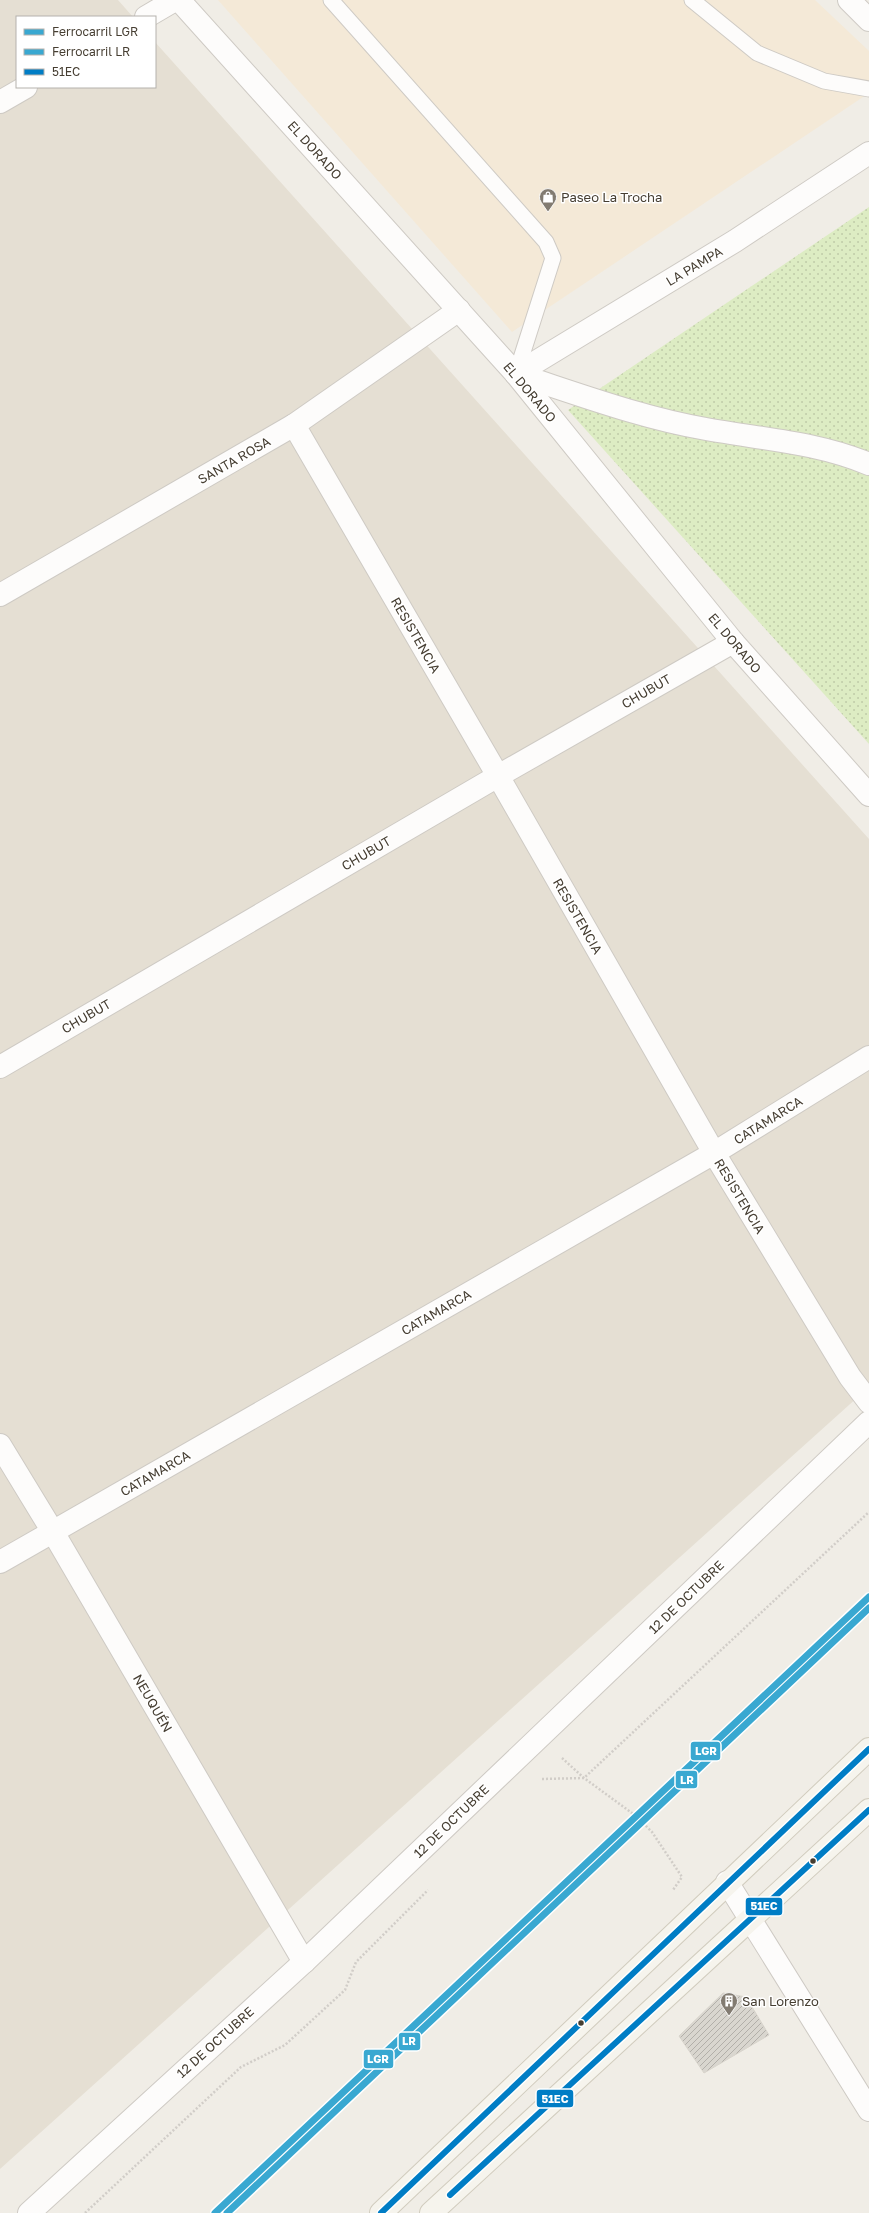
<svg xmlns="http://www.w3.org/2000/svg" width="869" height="2213" font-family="'Golos Text',sans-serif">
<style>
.residential{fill:#e5dfd3}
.commercial{fill:#f4e9d7}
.park{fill:url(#park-dots)}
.building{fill:url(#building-hatch);stroke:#d8d4cc}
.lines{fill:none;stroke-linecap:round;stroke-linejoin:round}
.service-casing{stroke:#cecac4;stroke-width:17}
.minor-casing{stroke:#cecac4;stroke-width:24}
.tertiary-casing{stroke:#cecac4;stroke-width:24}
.secondary-casing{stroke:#d1ccbe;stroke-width:24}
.path{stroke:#d1cdc8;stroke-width:2.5;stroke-dasharray:2 2;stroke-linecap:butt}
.service{stroke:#fdfcfb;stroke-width:15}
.minor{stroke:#fdfcfb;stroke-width:22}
.tertiary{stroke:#fdfcfb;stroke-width:22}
.secondary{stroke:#f6f4ed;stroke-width:22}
.bus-1-casing{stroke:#fff;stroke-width:9}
.bus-1{stroke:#007dc5;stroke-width:6}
.rail-1-casing{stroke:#fff;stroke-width:10}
.rail-2-casing{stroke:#fff;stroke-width:10}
.rail-1{stroke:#39a8d1;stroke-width:7}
.rail-2{stroke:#39a8d1;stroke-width:7}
.bus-dot{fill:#463e32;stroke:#fff;stroke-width:1.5}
.labels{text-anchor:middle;stroke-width:3;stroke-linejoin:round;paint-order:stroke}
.street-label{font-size:13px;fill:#463e32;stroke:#fff}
.poi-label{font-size:13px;fill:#463e32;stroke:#fff;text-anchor:start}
.line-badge{stroke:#fff;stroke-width:1.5}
.badge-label{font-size:11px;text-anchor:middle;font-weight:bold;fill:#fff}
</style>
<defs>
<pattern id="park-dots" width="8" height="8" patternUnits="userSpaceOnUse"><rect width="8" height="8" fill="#ddecc3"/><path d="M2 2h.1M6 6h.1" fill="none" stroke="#bfcba8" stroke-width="1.8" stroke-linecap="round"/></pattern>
<pattern id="building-hatch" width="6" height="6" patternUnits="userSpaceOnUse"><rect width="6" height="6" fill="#d9d6cf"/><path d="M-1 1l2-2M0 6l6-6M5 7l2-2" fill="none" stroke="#b2afa9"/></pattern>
</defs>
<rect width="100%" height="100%" fill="#f0ede6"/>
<path class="residential" d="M0,0h118l15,17h-116v70h138v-45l714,797v548l-869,782z"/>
<path class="commercial" d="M218,0h597l54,51v42l-357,239z"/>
<path class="park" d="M869,207v537l-301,-334z"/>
<path class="building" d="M723,1993l23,4 23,38 -65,38 -25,-37z"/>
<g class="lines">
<g class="service-casing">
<g id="service">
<path d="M331,0l215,242 7,16 -37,116"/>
<path d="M692,0l65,53 67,28 45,8"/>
</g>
</g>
<g class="minor-casing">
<g id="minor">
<path d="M146,17l29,-17"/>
<path d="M0,102l26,-15"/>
<path d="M516,374l217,268 136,153"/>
<path d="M516,374c62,20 126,44 190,55 55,10 111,13 163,35"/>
<path d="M294,425l204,351 216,377 136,224 19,25"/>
<path d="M0,595l294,-170 165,-115"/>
<path d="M0,1067l498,-291 235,-134"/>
<path d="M0,1445l53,87 251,430"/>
<path d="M0,1562l714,-409 155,-96"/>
<path d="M727,1882l142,228"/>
<path d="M29,2213l275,-251 565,-540"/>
</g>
</g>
<g class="tertiary-casing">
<g id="tertiary">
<path d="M179,0l337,374 219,-133 134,-88"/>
<path d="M849,0l20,20"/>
</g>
</g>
<g class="secondary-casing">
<g id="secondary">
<path d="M381,2213l488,-464"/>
<path d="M431,2213l438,-403"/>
</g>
</g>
<g class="path">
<path d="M562,1758l22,20 52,38 16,16 30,45 -9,13"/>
<path d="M542,1779l42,-1 285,-266"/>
<path d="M85,2213l156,-146 44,-22 60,-55 11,-28 72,-72"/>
</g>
<use href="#service" class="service"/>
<use href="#minor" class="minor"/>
<use href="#tertiary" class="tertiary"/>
<use href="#secondary" class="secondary"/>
<g class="bus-1-casing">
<g id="bus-1">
<path d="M450,2195l419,-385"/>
<path d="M381,2213l488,-464"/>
</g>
</g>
<use href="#bus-1" class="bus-1"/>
<g class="rail-1-casing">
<path id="rail-1" d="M215,2213l654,-616"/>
</g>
<g class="rail-2-casing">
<path id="rail-2" d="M227,2213l642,-605"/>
</g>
<use href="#rail-1" class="rail-1"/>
<use href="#rail-2" class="rail-2"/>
</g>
<defs>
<g id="shop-pin" transform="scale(0.9)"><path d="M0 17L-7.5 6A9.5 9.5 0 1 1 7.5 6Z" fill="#827b71" stroke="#fff"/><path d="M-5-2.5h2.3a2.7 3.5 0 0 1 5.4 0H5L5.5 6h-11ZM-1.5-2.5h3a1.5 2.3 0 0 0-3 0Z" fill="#fff"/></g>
<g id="building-pin" transform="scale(0.9)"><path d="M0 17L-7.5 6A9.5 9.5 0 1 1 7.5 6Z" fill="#827b71" stroke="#fff"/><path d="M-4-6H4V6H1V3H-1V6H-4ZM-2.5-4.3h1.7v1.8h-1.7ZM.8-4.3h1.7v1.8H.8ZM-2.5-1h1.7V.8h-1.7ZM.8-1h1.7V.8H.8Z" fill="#fff"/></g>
</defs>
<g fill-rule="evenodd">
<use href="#shop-pin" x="548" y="197"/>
<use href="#building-pin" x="729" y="2001"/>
</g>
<g class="bus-dot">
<circle cx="813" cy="1861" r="3.5"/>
<circle cx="581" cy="2023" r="3.5"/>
</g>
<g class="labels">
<g class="street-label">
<text transform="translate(315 150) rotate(48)" y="5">EL DORADO</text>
<text transform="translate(694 266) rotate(-31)" y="5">LA PAMPA</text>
<text transform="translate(530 392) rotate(50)" y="5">EL DORADO</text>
<text transform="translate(234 460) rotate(-30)" y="5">SANTA ROSA</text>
<text transform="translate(416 635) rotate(60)" y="5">RESISTENCIA</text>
<text transform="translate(735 643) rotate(50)" y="5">EL DORADO</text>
<text transform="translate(646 691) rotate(-30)" y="5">CHUBUT</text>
<text transform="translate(366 853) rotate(-30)" y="5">CHUBUT</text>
<text transform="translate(578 916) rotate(60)" y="5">RESISTENCIA</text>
<text transform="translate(86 1016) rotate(-30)" y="5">CHUBUT</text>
<text transform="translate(768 1120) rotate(-32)" y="5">CATAMARCA</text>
<text transform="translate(740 1196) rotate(59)" y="5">RESISTENCIA</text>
<text transform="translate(436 1312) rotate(-30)" y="5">CATAMARCA</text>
<text transform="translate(155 1473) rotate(-30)" y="5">CATAMARCA</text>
<text transform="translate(686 1597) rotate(-44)" y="5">12 DE OCTUBRE</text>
<text transform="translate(153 1703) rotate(60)" y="5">NEUQUÉN</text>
<text transform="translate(451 1821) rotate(-44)" y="5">12 DE OCTUBRE</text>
<text transform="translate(215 2042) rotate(-42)" y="5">12 DE OCTUBRE</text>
</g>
<g class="poi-label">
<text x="561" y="202">Paseo La Trocha</text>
<text x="742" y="2006">San Lorenzo</text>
</g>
</g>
<g class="line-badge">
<rect x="690" y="1741" width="31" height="20" rx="4" fill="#39a8d1"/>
<rect x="675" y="1770" width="23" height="19" rx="4" fill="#39a8d1"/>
<rect x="745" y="1897" width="38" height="19" rx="4" fill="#007dc5"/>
<rect x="398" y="2032" width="23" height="19" rx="4" fill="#39a8d1"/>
<rect x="363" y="2049" width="31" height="20" rx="4" fill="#39a8d1"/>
<rect x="536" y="2089" width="38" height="19" rx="4" fill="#007dc5"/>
</g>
<g class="badge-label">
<text x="706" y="1755">LGR</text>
<text x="687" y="1784">LR</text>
<text x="764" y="1910">51EC</text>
<text x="409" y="2045">LR</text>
<text x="378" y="2063">LGR</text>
<text x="555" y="2103">51EC</text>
</g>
<rect x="16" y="16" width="140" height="72" fill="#ffffff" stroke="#b5b2ad"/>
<rect x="24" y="29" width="20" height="6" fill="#39a8d1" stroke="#b5b2ad"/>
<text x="52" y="36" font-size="12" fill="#463e32">Ferrocarril LGR</text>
<rect x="24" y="49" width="20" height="6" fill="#39a8d1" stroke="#b5b2ad"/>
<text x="52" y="56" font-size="12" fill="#463e32">Ferrocarril LR</text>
<rect x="24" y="69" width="20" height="6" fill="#007dc5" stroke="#b5b2ad"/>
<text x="52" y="76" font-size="12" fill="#463e32">51EC</text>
</svg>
